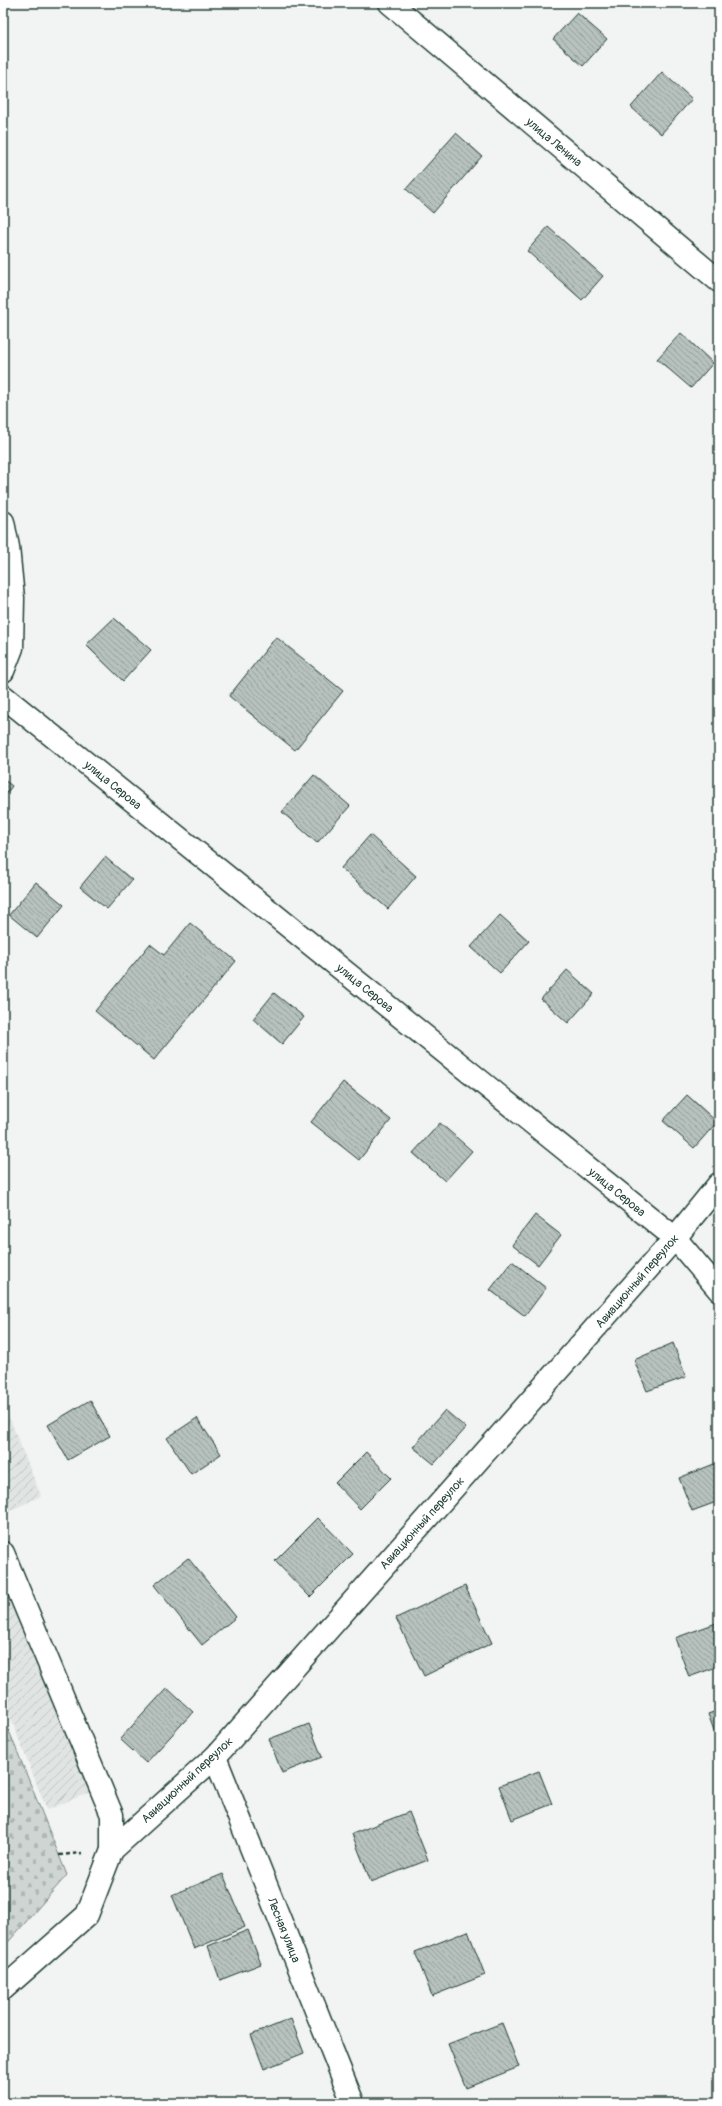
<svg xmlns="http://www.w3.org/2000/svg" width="722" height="2106" font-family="Pangolin,sans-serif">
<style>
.industrial{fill:url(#industrial-furrows)}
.cemetery{fill:url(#cemetery-stones);stroke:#768984}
.building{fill:url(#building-back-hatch);stroke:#1f3d34}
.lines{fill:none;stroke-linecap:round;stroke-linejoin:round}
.minor-casing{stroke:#1f3d34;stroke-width:25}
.path{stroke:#1f3d34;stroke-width:2.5;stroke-dasharray:4 3;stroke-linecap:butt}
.minor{stroke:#fff;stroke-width:22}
.labels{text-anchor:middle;stroke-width:3;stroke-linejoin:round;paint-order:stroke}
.street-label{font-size:12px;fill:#1f3d34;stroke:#fff}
</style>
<defs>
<pattern id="industrial-furrows" width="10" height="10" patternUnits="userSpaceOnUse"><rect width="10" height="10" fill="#e0e4e3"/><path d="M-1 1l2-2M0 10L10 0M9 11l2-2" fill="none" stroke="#c0c4c3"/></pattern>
<pattern id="cemetery-stones" width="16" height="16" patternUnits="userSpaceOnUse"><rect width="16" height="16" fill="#ced5d3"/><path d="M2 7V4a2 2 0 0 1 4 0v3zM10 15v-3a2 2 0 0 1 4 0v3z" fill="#b0b8b6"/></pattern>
<pattern id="building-back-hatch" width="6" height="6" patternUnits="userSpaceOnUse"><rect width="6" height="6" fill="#b7c1bd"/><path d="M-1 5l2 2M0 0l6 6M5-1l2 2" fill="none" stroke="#949e9a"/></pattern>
</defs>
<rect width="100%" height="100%" fill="#f2f3f3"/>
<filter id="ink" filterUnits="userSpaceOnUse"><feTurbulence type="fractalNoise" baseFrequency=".025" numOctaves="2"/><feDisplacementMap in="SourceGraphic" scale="8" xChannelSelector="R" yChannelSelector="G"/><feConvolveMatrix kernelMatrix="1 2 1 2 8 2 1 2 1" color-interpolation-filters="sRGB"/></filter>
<g filter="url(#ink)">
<g class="industrial">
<path d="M3,1402l38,94 -38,18z"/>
<path d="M3,1581l87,211 -43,18 -44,-111z"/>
</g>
<path class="cemetery" d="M3,1716l64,159 -64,73z"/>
<g class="building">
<path d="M577,13l30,26 -24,27 -30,-27z"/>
<path d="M662,72l30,27 -31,35 -30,-27z"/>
<path d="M456,133l26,23 -49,57 -27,-24z"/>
<path d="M548,227l55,49 -21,24 -55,-49z"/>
<path d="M681,333l32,30 -22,25 -34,-29z"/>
<path d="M114,618l37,32 -28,31 -37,-36z"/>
<path d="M276,637l67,54 -48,59 -66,-54z"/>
<path d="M314,775l36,31 -33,37 -35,-31z"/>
<path d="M3,779l9,7 -9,12z"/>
<path d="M370,835l46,41 -28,33 -47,-41z"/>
<path d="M105,857l27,23 -25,29 -27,-22z"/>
<path d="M36,882l28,23 -27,33 -28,-23z"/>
<path d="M500,915l29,26 -29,32 -29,-26z"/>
<path d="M190,923l46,38 -82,99 -59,-49 55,-67 14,11z"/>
<path d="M567,970l27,24 -26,29 -27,-24z"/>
<path d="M274,993l30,24 -22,27 -29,-25z"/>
<path d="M343,1082l48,38 -32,40 -48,-38z"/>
<path d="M687,1095l30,27 -23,26 -31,-27z"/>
<path d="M440,1123l32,28 -27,30 -32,-28z"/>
<path d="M535,1215l26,20 -23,30 -26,-20z"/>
<path d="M512,1261l34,27 -21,28 -35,-26z"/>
<path d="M673,1343l13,34 -39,14 -13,-31z"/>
<path d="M90,1400l20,36 -42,24 -20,-35z"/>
<path d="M445,1410l21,18 -32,36 -21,-17z"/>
<path d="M197,1418l24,36 -30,20 -24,-36z"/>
<path d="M366,1452l25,26 -31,31 -25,-26z"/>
<path d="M719,1462v39l-27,10 -13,-33z"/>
<path d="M318,1518l35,36 -43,43 -35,-36z"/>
<path d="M188,1558l48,59 -34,28 -48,-60z"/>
<path d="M465,1586l27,57 -68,33 -28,-58z"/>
<path d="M719,1622v44l-30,11 -14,-39z"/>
<path d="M167,1688l26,24 -47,51 -26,-24z"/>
<path d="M719,1710v34l-11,-30z"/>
<path d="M309,1724l13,33 -40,16 -13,-34z"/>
<path d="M539,1771l13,33 -40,16 -13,-34z"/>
<path d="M409,1812l19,48 -57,22 -19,-48z"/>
<path d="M223,1874l22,53 -51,22 -22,-54z"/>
<path d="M248,1930l13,34 -41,16 -12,-34z"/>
<path d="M468,1931l17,44 -53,21 -17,-44z"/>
<path d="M291,2019l13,34 -40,16 -13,-34z"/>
<path d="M502,2023l17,44 -53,21 -18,-44z"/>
</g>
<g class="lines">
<g class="minor-casing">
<g id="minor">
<path d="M390,3l329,278"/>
<path d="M3,522l5,25 5,51 -1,50 -9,23"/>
<path d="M3,696l672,542 44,52"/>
<path d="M3,1553l109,262v35l-25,65 -84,74"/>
<path d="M215,1757l138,346"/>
<path d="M112,1850l103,-93 460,-519 44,-54"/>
</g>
</g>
<path class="path" d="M59,1855l23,-2"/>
<use href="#minor" class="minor"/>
</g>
</g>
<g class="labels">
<g class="street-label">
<text transform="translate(554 142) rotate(40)" y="4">улица Ленина</text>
<text transform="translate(113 785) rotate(39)" y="4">улица Серова</text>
<text transform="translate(365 988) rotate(39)" y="4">улица Серова</text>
<text transform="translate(617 1192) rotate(39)" y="4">улица Серова</text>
<text transform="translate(637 1281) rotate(-49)" y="4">Авиационный переулок</text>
<text transform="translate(422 1523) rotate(-48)" y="4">Авиационный переулок</text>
<text transform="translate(187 1780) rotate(-43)" y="4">Авиационный переулок</text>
<text transform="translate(284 1930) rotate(68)" y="4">Лесная улица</text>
</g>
</g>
<rect width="722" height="2106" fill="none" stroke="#fff" stroke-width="16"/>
<rect x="8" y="8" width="706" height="2090" fill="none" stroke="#1f3d34" stroke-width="1.5" filter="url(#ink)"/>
</svg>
